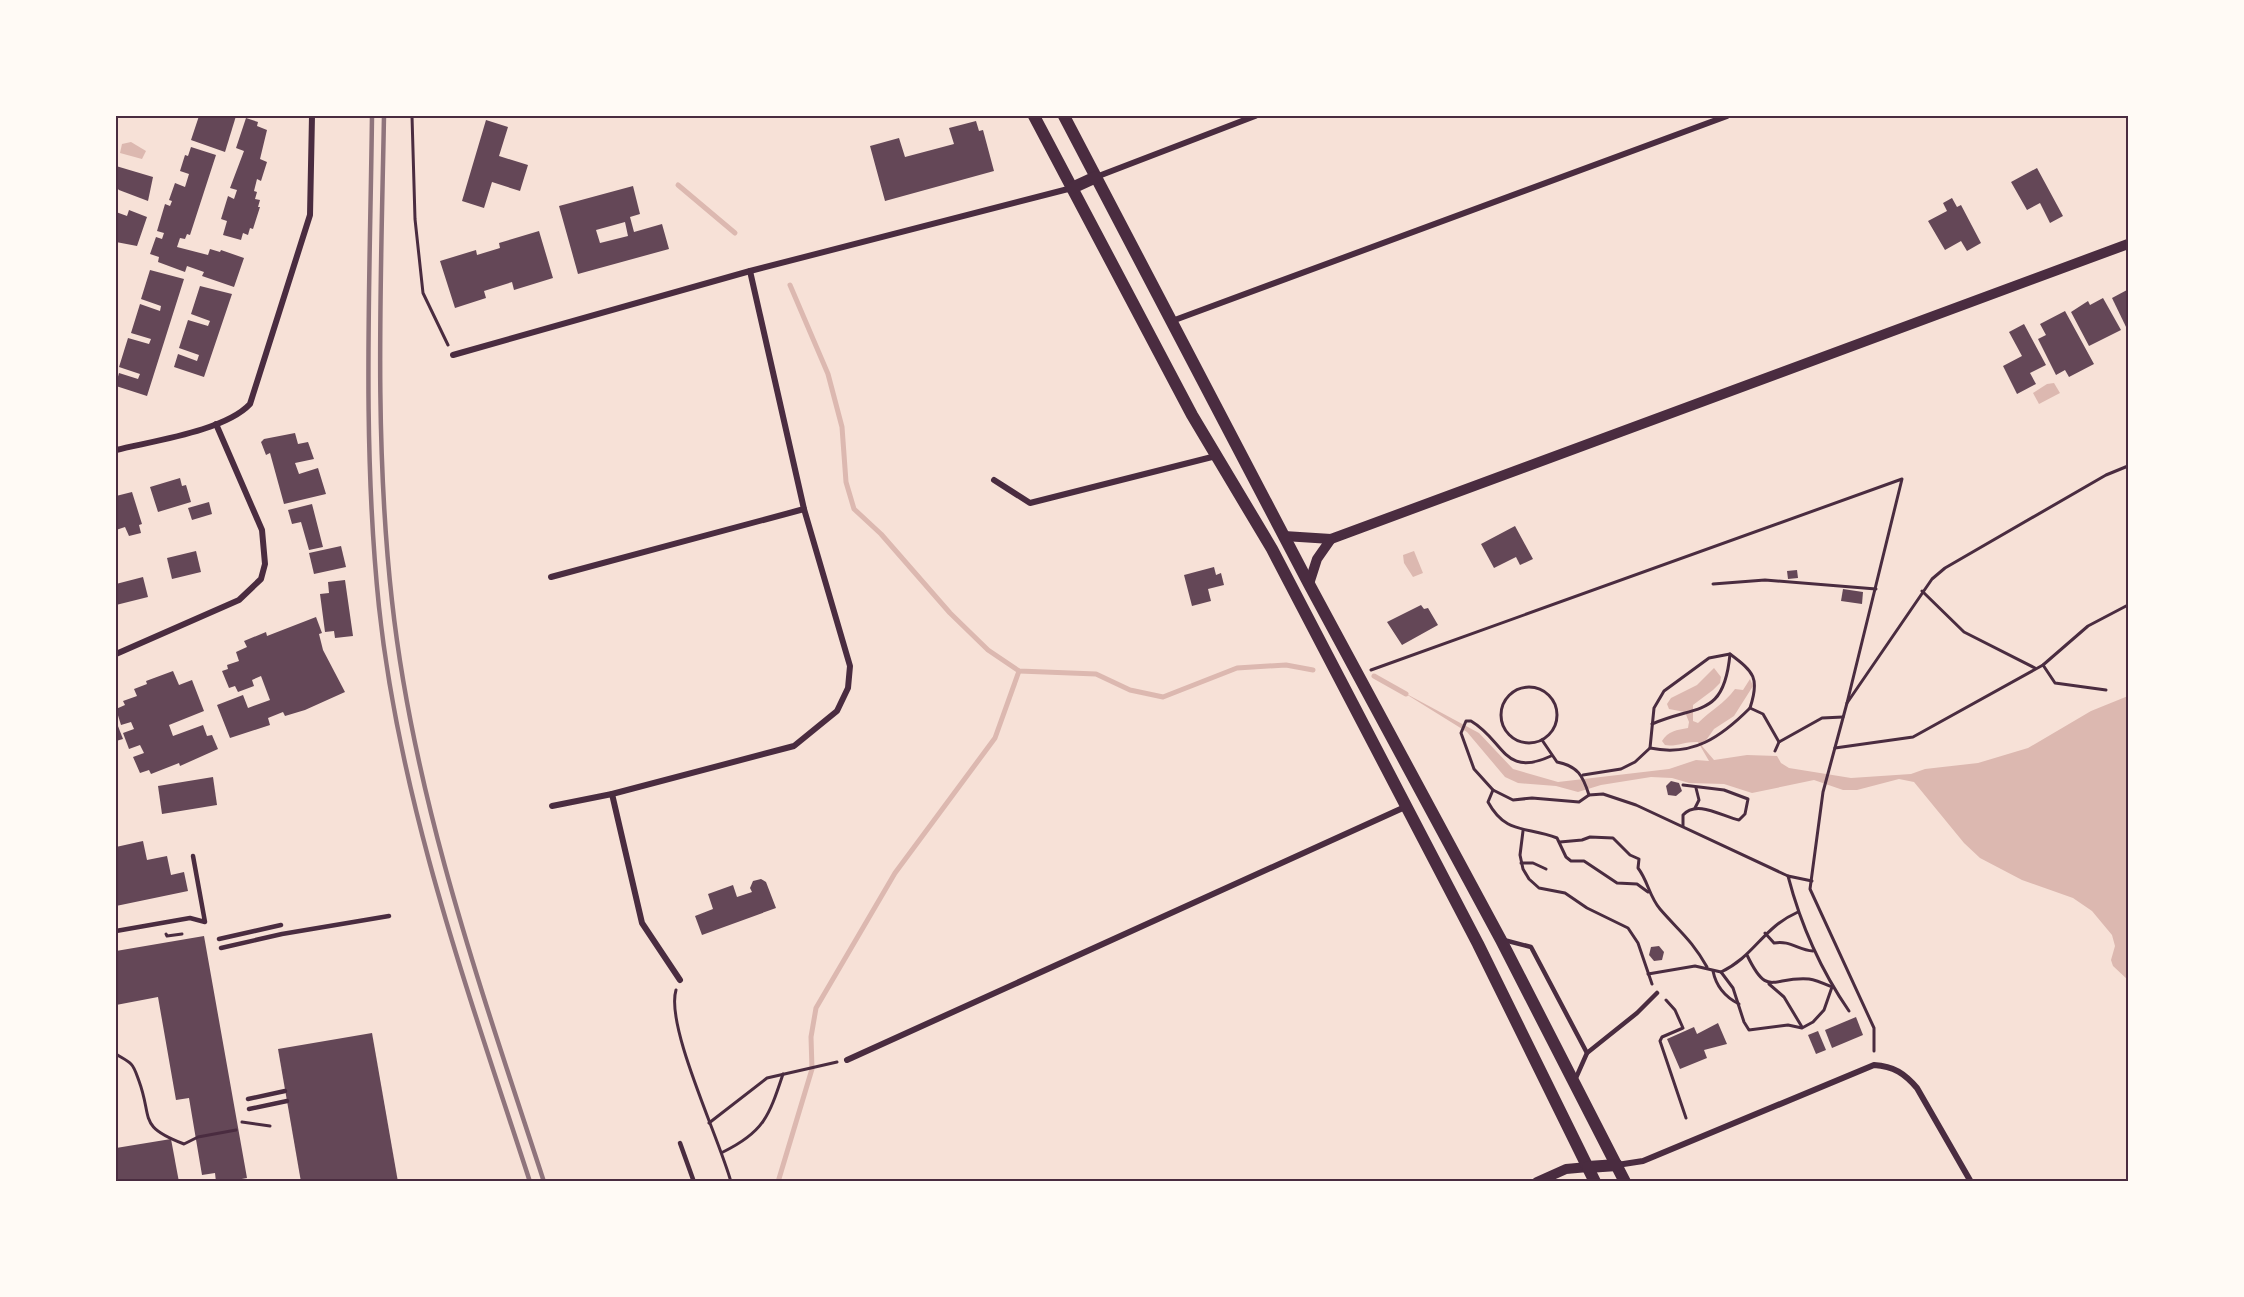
<svg xmlns="http://www.w3.org/2000/svg" width="2244" height="1297" font-family="Inter,sans-serif">
<style>
.water{fill:#dcb8b0}
.lines{fill:none;stroke-linecap:round;stroke-linejoin:round}
.stream{stroke:#dcb8b0;stroke-width:5}
.building{fill:#644757;fill-rule:evenodd}
.path{stroke:#4a2c40;stroke-width:3}
.service{stroke:#4a2c40;stroke-width:4.5}
.minor{stroke:#4a2c40;stroke-width:6}
.tertiary{stroke:#4a2c40;stroke-width:10}
.secondary{stroke:#4a2c40;stroke-width:12}
.rail{stroke:#8f747c;stroke-width:4.5}
.neatline{fill:none;stroke:#4a2c40;stroke-width:2}
</style>
<rect width="100%" height="100%" fill="#f7e1d7"/>
<g class="water">
<path d="M131,142l15,9 -4,8 -22,-6 2,-9z"/>
<path d="M2054,383l6,10 -21,11 -6,-11 14,-9z"/>
<path d="M1414,551l9,22 -10,4 -9,-14 -1,-8z"/>
<path d="M1714,668l7,9 -1,6 -7,7 -20,15v16l5,2c13,-13 26,-19 37,-34l8,1 7,-11 3,7 -19,30 -20,13 -12,17 12,14 33,-5 30,1 4,7 8,5 62,10 60,-4 14,-5 53,-6 50,-15 63,-37 37,-15v284l-15,-14 -2,-6 4,-14 -3,-11 -20,-24 -19,-13 -51,-18 -42,-22 -16,-15 -50,-61 -15,-3 -42,11h-14l-29,-10 -62,13 -28,-9 -35,-1 -17,-5 -21,-1 -50,8 -23,7 -22,-6 -38,-3 -13,-6 -38,-45 -66,-41 78,42 34,36 45,13 111,-13 27,-9 13,1 -11,-19c-12,-1 -22,5 -33,3l-3,-4c6,-10 15,-11 26,-13l1,-6 -4,-10 -16,-3 -2,-5 4,-6 26,-13z"/>
</g>
<g class="lines">
<g class="stream">
<path d="M678,185l57,48"/>
<path d="M790,285l38,89 14,53 4,55 8,27 27,25 69,79 38,37 31,21 77,3 34,16 33,7 74,-29 49,-3 27,5"/>
<path d="M1374,676l32,18"/>
<path d="M778,1182l34,-113 -1,-32 5,-29 79,-135 100,-135 24,-67"/>
</g>
</g>
<g class="building">
<path d="M199,116h37l-11,36 -34,-12z"/>
<path d="M246,118l12,4 -1,4 10,4 -7,29 7,3 -6,19 -4,-2 -3,12 3,1 -2,7 5,1 -2,7h2l-7,22 -3,-1 -2,7 -5,-2 -2,7 -18,-5 4,-14 -6,-2 7,-23 6,3 3,-9 -7,-2 14,-37 -8,-3z"/>
<path d="M486,120l22,7 -9,29 29,9 -8,26 -28,-9 -8,26 -22,-7z"/>
<path d="M976,121l3,10 4,-1 11,41 -109,30 -15,-55 29,-8 6,19 49,-13 -5,-16z"/>
<path d="M191,147l25,8 -26,80 -3,-1 -2,5 -5,-1 -3,9 31,8 2,-6 10,3 1,-2 23,8 -10,29 -32,-11 2,-4 -17,-6 -2,6 -27,-10 1,-5 -9,-3 6,-17 6,2 2,-6 -7,-2 8,-27 5,2 2,-5 -3,-1 6,-17 10,4 4,-13 -9,-3 5,-16 3,1z"/>
<path d="M116,166l37,11 -5,24 -29,-11 -3,-3z"/>
<path d="M2037,168l26,48 -13,7 -10,-20 -13,7 -16,-28z"/>
<path d="M633,186l7,28 -10,3 4,15 28,-8 7,25 -91,25 -19,-68zM625,222l3,14 -28,7 -4,-13z"/>
<path d="M1952,198l5,9 4,-2 20,38 -14,8 -6,-10 -16,9 -17,-29 19,-10 -4,-8z"/>
<path d="M129,210l18,7 -10,29 -21,-4v-30l11,4z"/>
<path d="M539,231l14,47 -39,12 -2,-8 -28,9 2,7 -31,10 -15,-47 36,-11 1,5 23,-7 -1,-5z"/>
<path d="M150,270l34,9 -37,117 -31,-10v-2l3,-11 19,6 2,-5 -21,-7 9,-29 21,6 2,-5 -20,-6 9,-29 20,7 1,-5 -20,-7z"/>
<path d="M200,286l32,8 -28,83 -30,-10 4,-13 19,7 2,-6 -20,-7 9,-28 20,6 2,-5 -19,-7z"/>
<path d="M2127,290l1,4v37l-16,-33z"/>
<path d="M2103,298l18,32 -32,16 -18,-34 17,-11 2,4z"/>
<path d="M2065,311l29,53 -25,13 -4,-7 -9,5 -18,-36 8,-4 -6,-11z"/>
<path d="M2024,324l22,41 -16,8 6,11 -19,10 -14,-28 19,-10 -13,-24z"/>
<path d="M295,433l3,11 10,-2 6,17 -19,4 4,11 19,-6 8,26 -42,10 -14,-51 -4,2 -5,-13 3,-3z"/>
<path d="M180,478l2,8 4,-1 5,17 -33,10 -8,-25z"/>
<path d="M132,492l10,32 -3,1 2,8 -12,3 -4,-9 -9,3v-34z"/>
<path d="M209,502l3,12 -20,6 -4,-12z"/>
<path d="M312,504l11,43 -14,3 -8,-28 -9,2 -4,-14z"/>
<path d="M1515,526l18,33 -13,6 -4,-8 -22,11 -13,-24z"/>
<path d="M341,546l5,21 -32,7 -5,-21z"/>
<path d="M196,551l5,21 -29,7 -5,-21z"/>
<path d="M1214,567l2,8 5,-2 3,12 -16,4 3,12 -19,5 -8,-31z"/>
<path d="M1797,570l1,8 -10,1 -1,-8z"/>
<path d="M143,577l5,20 -32,8v-21z"/>
<path d="M345,580l8,56 -18,2 -1,-7 -9,1 -5,-38 9,-1 -1,-11z"/>
<path d="M1843,589l20,3 -1,12 -21,-3z"/>
<path d="M1421,605l3,4 4,-1 10,17 -36,20 -15,-23z"/>
<path d="M316,617l6,16 -3,1 4,16 22,42 -40,18 -20,6 -2,-4 -15,6 2,7 -40,13 -13,-33 26,-10 5,13 22,-8 -9,-24 -9,4 2,6 -16,6 -3,-6 -6,2 -7,-17 6,-2 -1,-4 12,-4 -3,-9 11,-5 -3,-6 22,-9 1,4z"/>
<path d="M173,671l6,14 13,-5 12,31 -35,14 4,11 30,-11 4,11 5,-1 6,14 -38,17 -1,-3 -28,11 -2,-4 -9,3 -7,-16 11,-4 -4,-8 -11,4 -6,-16 11,-4 -3,-7 -10,3 -5,-16 9,-4 -2,-4 14,-5 -3,-7 13,-5 -1,-3z"/>
<path d="M116,721l7,18 -7,2z"/>
<path d="M213,777l4,28 -55,9 -4,-28z"/>
<path d="M1671,781l8,2 3,8 -6,5 -8,-1 -2,-9z"/>
<path d="M143,841l4,19 20,-4 4,19 13,-3 4,19 -72,15v-59z"/>
<path d="M761,879l5,3 10,26 -74,27 -7,-19 18,-7 -5,-15 25,-9 4,12 15,-5 -2,-4 3,-7z"/>
<path d="M204,936l43,242 -21,4h-10l-1,-9 -13,2 -13,-77 -13,2 -18,-103 -42,8v-54z"/>
<path d="M1659,946l5,6 -2,8 -8,1 -5,-6 2,-8z"/>
<path d="M1856,1017l7,18 -31,13 -7,-18z"/>
<path d="M1718,1023l9,21 -23,6 3,8 -27,11 -13,-30 27,-12 3,7z"/>
<path d="M1818,1031l8,19 -10,4 -8,-19z"/>
<path d="M372,1033l26,149h-97l-23,-133z"/>
<path d="M171,1139l8,43h-63v-34z"/>
</g>
<g class="lines">
<g class="path">
<path d="M412,116l3,103 8,74 25,52"/>
<path d="M1713,584l52,-4 111,9"/>
<path d="M1922,591l42,41 71,36"/>
<path d="M2043,665l12,18 51,7"/>
<path d="M1371,670l531,-191 -55,224"/>
<circle cx="1529" cy="715" r="28"/>
<path d="M1652,724c46,-20 72,-6 78,-70"/>
<path d="M1542,740l15,22c21,4 26,14 32,33"/>
<path d="M1650,748c43,9 71,-11 100,-40"/>
<path d="M1835,748l78,-11 130,-72 45,-39 40,-21"/>
<path d="M1775,751l4,-9 43,-24 21,-1"/>
<path d="M1551,756c-48,22 -46,-15 -80,-35h-5l-5,12 13,36 19,21 -5,12c18,33 38,24 69,36l9,19 5,4h13l33,22 20,1 11,8"/>
<path d="M1583,775l38,-6 14,-7 15,-14 4,-40 10,-17 45,-33 21,-4c24,18 30,24 20,54l13,6 16,28"/>
<path d="M1683,785l41,5 24,9 -3,15 -6,6c-16,-3 -42,-21 -56,-5v11"/>
<path d="M1493,790l20,10 19,-2 47,4 10,-7 14,-1 33,11 152,71"/>
<path d="M1695,808l4,-8 -3,-12"/>
<path d="M1523,831l-3,24 3,14 6,10 10,9 26,5 22,15 41,20 10,15 14,41"/>
<path d="M1560,842l22,-2 8,-3 23,1 17,17 9,4 -1,9c10,13 11,28 22,41 19,22 32,31 47,58"/>
<path d="M1521,863h12l13,6"/>
<path d="M1812,881l-24,-5c13,50 32,93 61,135"/>
<path d="M1765,933l9,10c16,-3 24,7 39,8"/>
<path d="M166,934l1,2 15,-2"/>
<path d="M1747,955c21,44 25,21 62,24 7,1 16,5 23,8l-8,23 -11,12 -11,6 -14,-3 -39,5 -5,-8 -11,-34 -12,-16c34,-16 41,-44 77,-60"/>
<path d="M1713,971c3,15 12,26 26,33"/>
<path d="M1648,974l47,-8 26,6"/>
<path d="M1769,984l15,13 18,30"/>
<path d="M676,990c-11,36 44,150 55,192"/>
<path d="M1666,1000l9,10 8,18 -21,9 -2,4 26,77"/>
<path d="M1874,1051v-23l-64,-139 13,-97 24,-89 85,-124 13,-11 161,-93 22,-9"/>
<path d="M116,1054c4,3 11,6 15,10 4,4 6,12 8,17 14,38 -2,45 45,63l14,-7 38,-7"/>
<path d="M242,1122l28,4"/>
<path d="M709,1123l58,-45 70,-16"/>
<path d="M723,1152c41,-20 46,-36 60,-78"/>
</g>
<g class="service">
<path d="M116,931l74,-13 15,4 -12,-66"/>
<path d="M219,939l62,-14"/>
<path d="M1504,940l27,7 56,106 -12,27"/>
<path d="M221,948l61,-14 107,-18"/>
<path d="M1587,1053l50,-40 20,-20"/>
<path d="M248,1099l37,-8"/>
<path d="M249,1109l38,-8"/>
<path d="M680,1143l14,39"/>
</g>
<g class="minor">
<path d="M1096,177l159,-61"/>
<path d="M1172,321l555,-205"/>
<path d="M453,355l297,-84 322,-83"/>
<path d="M116,450c36,-9 109,-19 134,-46l60,-189 2,-99"/>
<path d="M994,480l36,23 186,-47"/>
<path d="M551,577l253,-68"/>
<path d="M116,654l123,-54 22,-21 4,-15 -3,-34 -46,-106"/>
<path d="M612,794l30,129 38,57"/>
<path d="M552,806l60,-12 182,-48 43,-35 11,-23 2,-22 -46,-157 -54,-238"/>
<path d="M847,1060l558,-253"/>
<path d="M1617,1165l26,-4 231,-96c20,1 31,9 43,23l54,94"/>
</g>
<g class="tertiary">
<path d="M1284,536l47,3 797,-295"/>
<path d="M1309,584l8,-25 14,-20"/>
<path d="M1537,1182l29,-13 22,-2"/>
</g>
<g class="secondary">
<path d="M1034,116l158,299 80,134 206,395 117,238"/>
<path d="M1064,116l245,468 192,356 124,242"/>
<path d="M1072,188l24,-11"/>
<path d="M1588,1167l29,-2"/>
</g>
<g class="rail">
<path d="M372,116c-2,163 -10,328 7,491 21,197 90,387 151,575"/>
<path d="M384,116c-3,161 -10,325 8,485 22,200 90,391 152,581"/>
</g>
</g>
<rect width="2244" height="1297" fill="none" stroke="#fffaf5" stroke-width="234"/>
<rect x="117" y="117" width="2010" height="1063" class="neatline"/>
</svg>
